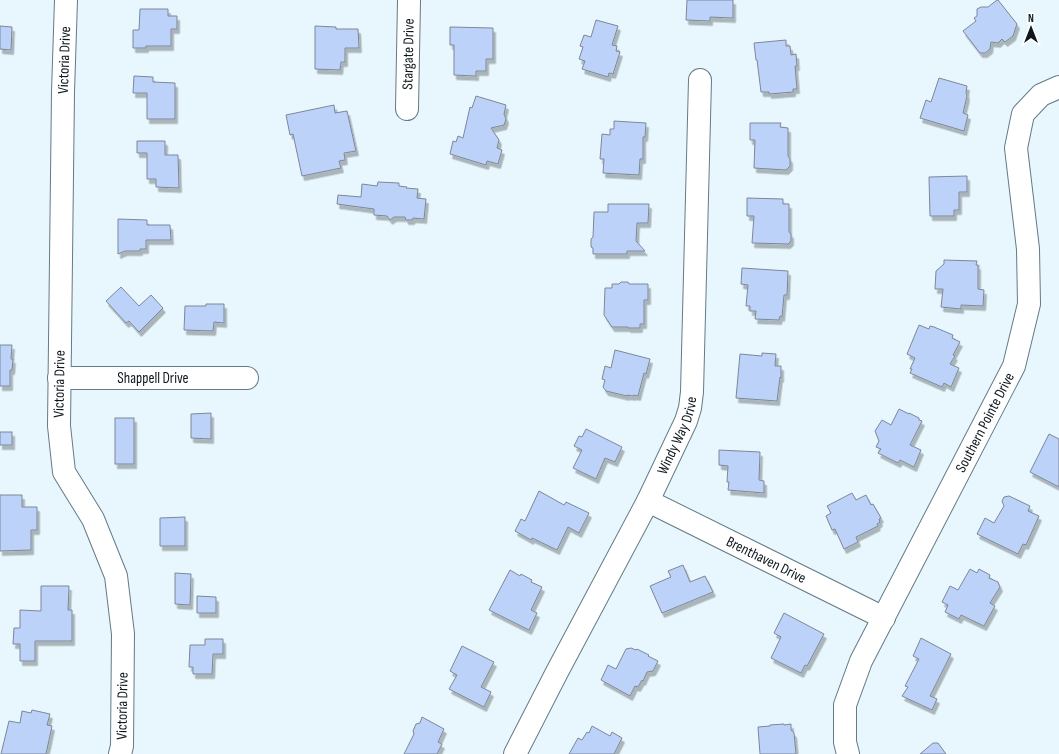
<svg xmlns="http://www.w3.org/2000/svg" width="1059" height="754" font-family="'Sofia Sans Condensed',sans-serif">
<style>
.building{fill:#bdd2f8;stroke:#7c8799;filter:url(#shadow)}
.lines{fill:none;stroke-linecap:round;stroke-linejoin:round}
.minor-casing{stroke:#647a85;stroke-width:24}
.minor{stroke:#fff;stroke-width:22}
.labels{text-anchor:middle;stroke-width:4;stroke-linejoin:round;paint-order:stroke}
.street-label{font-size:15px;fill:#0e171b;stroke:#fff}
</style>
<defs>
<filter id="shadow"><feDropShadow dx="2.5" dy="4.5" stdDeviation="0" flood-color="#0004"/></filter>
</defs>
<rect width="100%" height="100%" fill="#e8f7fe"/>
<g class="building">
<path d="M687,0h46v18l-23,-1v4l-24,-1z"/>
<path d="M997,0h1l19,24 -4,12 -8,6 -3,-3 -4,4 -7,-1 -1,7 -5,4h-5l-17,-22 13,-10 -2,-3 3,-2v-7l4,-2h7z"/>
<path d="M140,9h28v7h9v13h-6v17h-25v2h-13v-18h6z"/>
<path d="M596,20l22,6 -6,19 5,1 -1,5 4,1 -7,22 -4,-1 -1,4 -26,-8 3,-8 -6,-2 4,-12 -3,-1 4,-11 7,2z"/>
<path d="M0,26l12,1 -1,23 -11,-1z"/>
<path d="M315,26l21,1v2h22l1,19h-14v14h-4l-1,8 -25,-1z"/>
<path d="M450,27l43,1v31h-7v12h-10v5l-22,-1v-30h-4z"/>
<path d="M786,40v6h4l1,9 5,-1 1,12h-2l2,23h-4v3l-24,2v-2h-8l-4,-32h-1l-2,-17z"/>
<path d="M134,76l19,1v5l22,1v36h-28v-26h-14z"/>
<path d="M939,78l28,8 -1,6 1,4 -4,17 5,2 -4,16 -44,-13 6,-18 5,2z"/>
<path d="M476,96l30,9 -2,9 2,5 -2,6 -13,3 8,12 -2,8 5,2 -4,14 -11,-3 -1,4 -36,-11 3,-13 3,1 2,-6 5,2 7,-31 2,1z"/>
<path d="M334,105l1,8 12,-2 9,40 -12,2 1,7 -6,1 2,7 -39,8 -9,-42 -3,1 -4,-20z"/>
<path d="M614,121l32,2 -1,14h-2v22h-3l-1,16 -36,-2 1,-14h-4l2,-25 8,1v-6h4z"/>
<path d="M750,123h31l-1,4 8,1v28l2,3v7l-4,4 -32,-2 1,-28h-5z"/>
<path d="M137,141h28v14h13l1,33 -23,-1v-8h-9v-26h-10z"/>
<path d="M967,176v16h-8v18h-5v6h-24l-1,-39z"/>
<path d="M378,182l21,1v3l8,1 -1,1 12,1 -1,9 9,1 -2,20 -11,-1 -1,2h-6l-1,-3h-11l-4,3 -3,-4 -13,-1v-6l-37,-5 1,-9 23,2 1,-13 15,2z"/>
<path d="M747,198l36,1v5h6v28l2,2v7l-3,3 -36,-1 2,-27h-7z"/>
<path d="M608,204h41l-1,19h-11l-1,18 9,10h-18v3h-34v-6l-2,-1v-8l2,-2 1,-25h14z"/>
<path d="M118,219l29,1v5h23l1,15h-25v9h-6v2h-15l-7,3z"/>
<path d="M944,260l33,1 -1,4h2v24l6,1 -1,16 -22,-1v4l-20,-2 2,-18h-8l1,-18 8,-7z"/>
<path d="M742,268l46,3 -1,24h-3l-2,22 -2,-1 -1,4 -24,-1 1,-8h-6v-5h-4l2,-21 -7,-1z"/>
<path d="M621,282h7l1,2h19v16h-4v24h-4v4h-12v-1h-16l-8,-12 1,-27h7v-4h7z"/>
<path d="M121,287l18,19 12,-11 12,13 -24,24 -10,-11 -3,2 -20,-22z"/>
<path d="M206,304h18v19l-10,-1 -1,9 -29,-1 1,-24h21z"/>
<path d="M919,325l10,4 1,-3 4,1 19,8 -1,3 8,4 -7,13 2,1 -5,8 9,4 -8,19 -7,-4 -2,4 -32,-14 2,-4h-2l5,-11 -8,-4z"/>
<path d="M0,345h12l-1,14h2l-1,11h-2v16h-10z"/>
<path d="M615,350l35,9 -4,15 -2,-1 -6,23 -4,-1 -1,1 -6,-1v1l-21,-5 -3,-4 2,-7 -3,-1 3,-13 6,2z"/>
<path d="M762,353l14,1 -1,12h6v12l-1,-1 -3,24 -41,-3 4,-44 22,2z"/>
<path d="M899,409l10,5v-1l10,5v2l3,1 -12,24 11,5 -7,17 -14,-7 -2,3 -20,-10 3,-4 -5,-2 3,-6 -4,-10 7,-11 9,5z"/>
<path d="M211,413v26l-20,-1v-24z"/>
<rect x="115" y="418" width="19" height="46"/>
<path d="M586,429l36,18 -7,15 -10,-4 -9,21 -23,-11 9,-18 -8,-4 5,-10 3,1z"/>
<rect x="0" y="432" width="12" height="13"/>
<path d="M1049,434l10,5v48l-29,-15z"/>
<path d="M719,450l41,2 -1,28 5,1v12l-36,-3 1,-8h-2l1,-16 -9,-1z"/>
<path d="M539,491l25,14 2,-3 23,11 -10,20 -11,-6 -11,23 -25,-12 -1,2 -16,-9 6,-12 4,2z"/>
<path d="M852,493l4,7 10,-5 5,10 2,-1 8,14 -2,1 1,3 -3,2 1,2 -22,11 2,5 -14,7 -9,-20 -3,1 -6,-14 5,-3 -4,-7z"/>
<path d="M0,495h22v12h15v23h-6v20l-31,1z"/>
<path d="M1009,496l21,10 -2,5 11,5 -13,29 -3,-1 -5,10 -41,-20 8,-16 9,5 10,-17 -2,-5 2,-4z"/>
<path d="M185,517v29h-25v-28z"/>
<path d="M683,565l7,17 15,-6 8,16 -51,21 -12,-27 21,-9 -3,-6z"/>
<path d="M970,569l7,4 2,-4 11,6 -1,3 9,4 2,5 -10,16 5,3 -11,20 -23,-11 -2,4 -14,-7 3,-7 -6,-3 8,-16 8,4z"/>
<path d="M510,570l10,6 1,-2 11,6 -1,2 11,5 -11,23 6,3 -8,17 -40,-20z"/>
<path d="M175,573l16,1 -1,31 -15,-1z"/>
<path d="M41,586h28l-1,24h4v31h-37v20h-15v-17h-7l1,-16h6v-18l21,1z"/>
<path d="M197,596l19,1v16h-19z"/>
<path d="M784,613l40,21 -17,32 -2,-1 -4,8 -30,-15 10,-21 -7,-4z"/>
<path d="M921,638l30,16 -21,42 7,3 -5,11 -30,-14 6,-9 -3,-1 14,-27 -6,-3z"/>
<path d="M205,639h18v15h-10l-1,20h-19v-7h-4l1,-22h15z"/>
<path d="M462,646l32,16 -13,25 10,5 -7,15 -35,-18 8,-14 -7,-4z"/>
<path d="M631,648l5,2 1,-1 12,6 -1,1 10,5 -5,10 -6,1 -4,9 -1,-1 -4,7 -3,-1 -5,10 -29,-16 7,-15 8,4 10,-20z"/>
<path d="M32,710l18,4 -3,11 5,1 -6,28h-45l8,-33 11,2 2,-12 9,2z"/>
<path d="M422,717l22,12 -6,13 4,2 -5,10h-33l10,-20 -1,-3 3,-7 4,-1z"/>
<path d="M784,724v1l7,-1v6l3,3 2,21h-36l-2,-27 12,-1v-1z"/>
<path d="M592,726l18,10 2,-4 10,6 -8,16h-45l9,-16 4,2 5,-8 2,1z"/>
<path d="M933,743h5l8,11h-26z"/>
</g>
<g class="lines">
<g class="minor-casing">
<g id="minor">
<path d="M66,0l-3,92 -4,334 5,46 29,47 23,57 7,58 -1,112 -2,8"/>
<path id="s1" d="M407,109l2,-109"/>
<path id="s2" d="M59,378h188"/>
<path id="s3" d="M648,501l236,117"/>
<path id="s4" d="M515,754l42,-82 91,-171 38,-80 4,-13 2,-16 8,-312"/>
<path id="s5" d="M848,754l-3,-12v-37l16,-44 153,-295 15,-62 -1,-55 -12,-101 7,-34 18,-19 18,-8"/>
</g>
</g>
<use href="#minor" class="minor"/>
</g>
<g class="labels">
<g class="street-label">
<text dy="5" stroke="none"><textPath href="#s1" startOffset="55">Stargate Drive</textPath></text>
<text transform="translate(64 60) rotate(-88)" y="5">Victoria Drive</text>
<text dy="5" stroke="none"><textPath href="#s2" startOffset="94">Shappell Drive</textPath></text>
<text transform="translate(59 384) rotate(-89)" y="5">Victoria Drive</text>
<text dy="5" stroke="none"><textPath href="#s5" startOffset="365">Southern Pointe Drive</textPath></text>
<text dy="5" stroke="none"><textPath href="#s4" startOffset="358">Windy Way Drive</textPath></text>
<text dy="5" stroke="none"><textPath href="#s3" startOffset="132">Brenthaven Drive</textPath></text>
<text transform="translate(122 706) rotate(-89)" y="5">Victoria Drive</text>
</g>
</g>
<g transform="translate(1031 28)" stroke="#ffffff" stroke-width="3" paint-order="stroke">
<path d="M0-3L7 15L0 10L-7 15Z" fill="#0e171b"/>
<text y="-6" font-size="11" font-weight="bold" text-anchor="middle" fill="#0e171b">N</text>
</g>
</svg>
